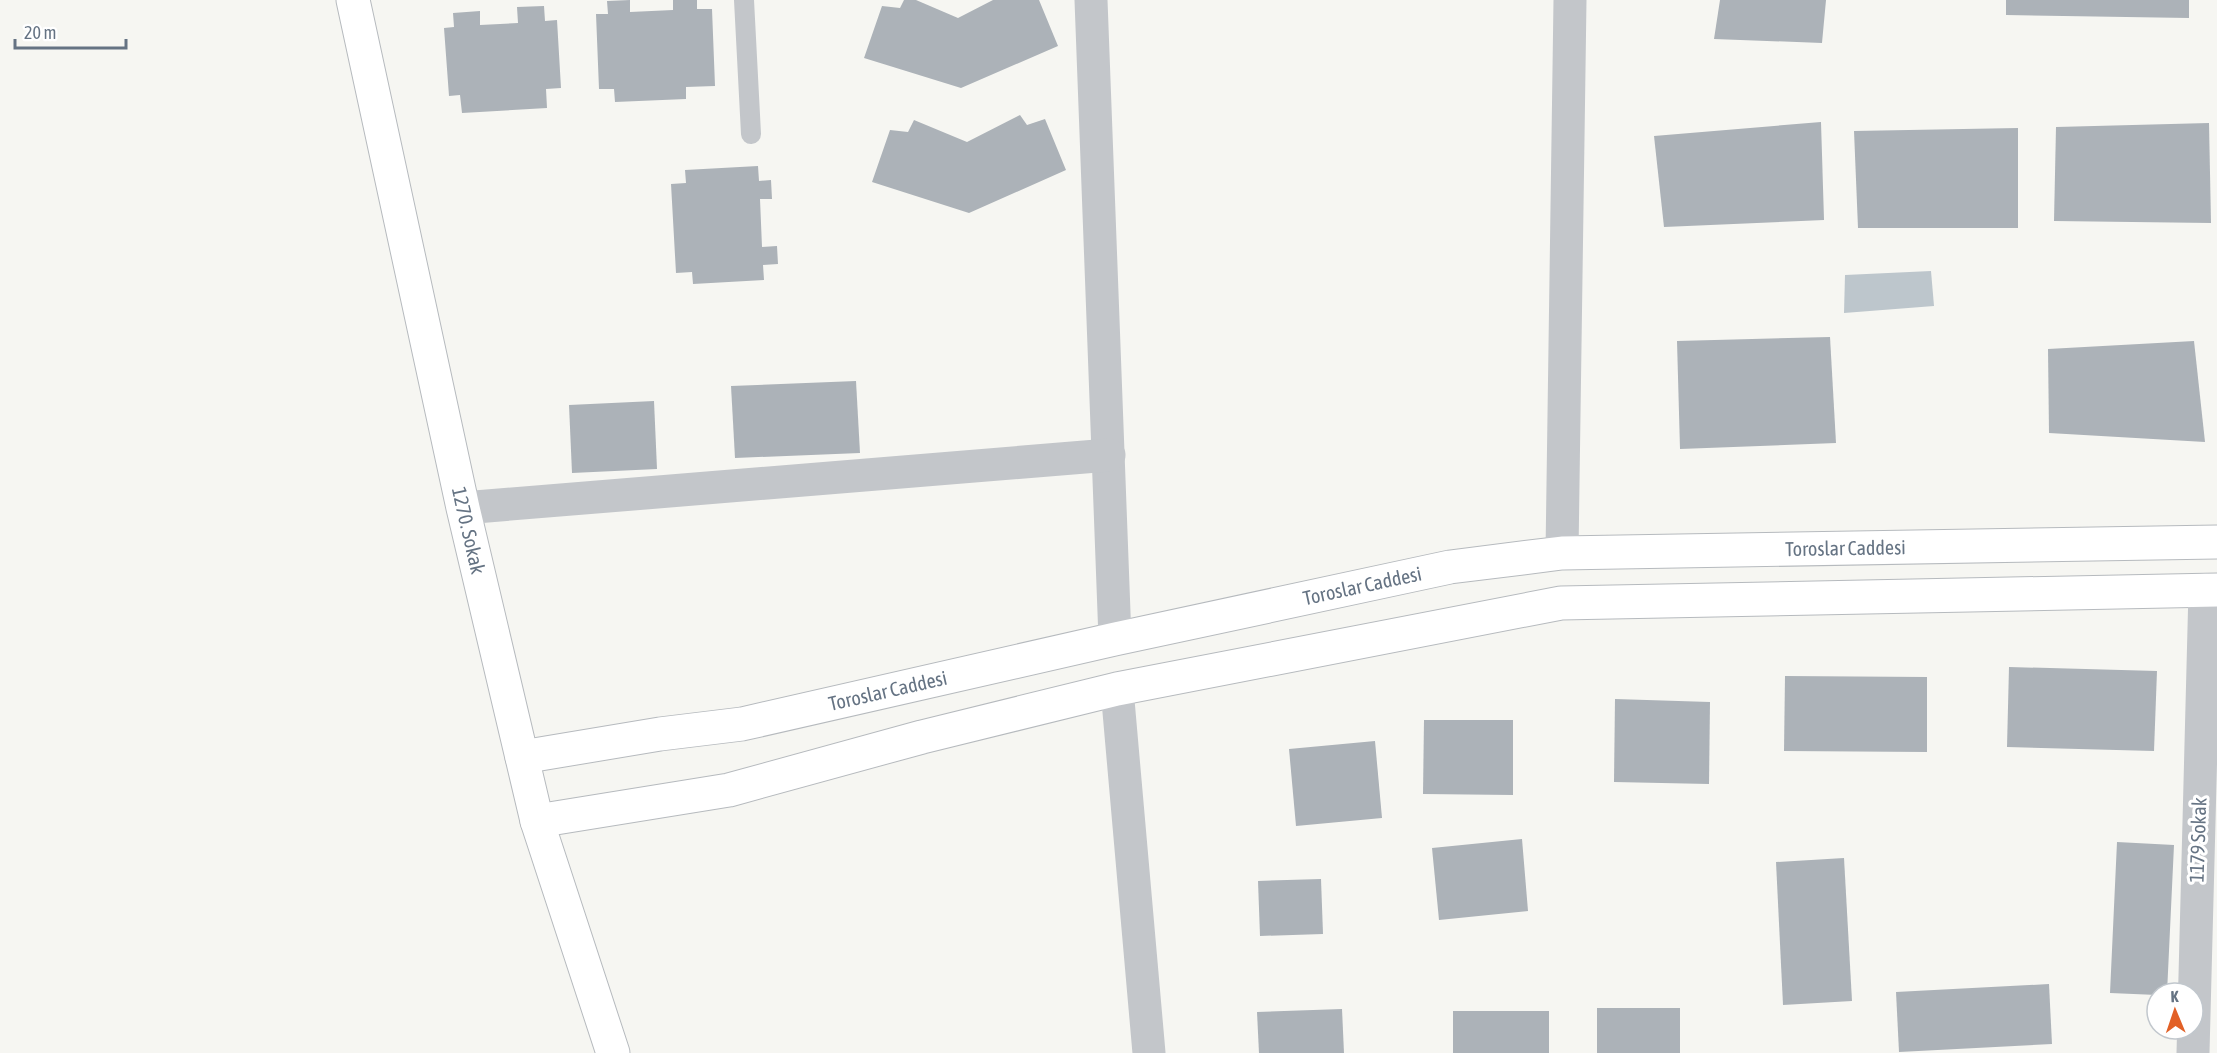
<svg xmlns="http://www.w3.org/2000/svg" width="2217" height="1053" font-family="'Asap Condensed',sans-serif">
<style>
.water{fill:#bdc6cc}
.building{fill:#acb2b8}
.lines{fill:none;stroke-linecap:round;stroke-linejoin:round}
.secondary-casing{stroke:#b6babe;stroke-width:35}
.lane{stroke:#c3c6ca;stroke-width:20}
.street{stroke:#c3c6ca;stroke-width:33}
.secondary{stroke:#fff;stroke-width:33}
.labels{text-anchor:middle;stroke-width:6;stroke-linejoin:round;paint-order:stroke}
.street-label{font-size:20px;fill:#657383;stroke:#fff}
</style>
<rect width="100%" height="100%" fill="#f6f6f2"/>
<path class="water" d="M1931,271l3,35 -90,7 1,-38z"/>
<g class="building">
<path d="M630,0v12l43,-2v-10h24v9h15l3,77 -29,1v12l-71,3 -1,-13h-15l-3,-75h12l-1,-13z"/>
<path d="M904,0h12l42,18 35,-18h46l19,46 -97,42 -97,-30 18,-52 18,2z"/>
<path d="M1720,0h106l-4,43 -108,-4z"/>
<path d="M2006,0h183v18l-183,-3z"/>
<path d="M544,6l1,15 12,-1 4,68 -15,1 1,19 -85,5 -2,-18 -11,1 -5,-68 10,-1 -1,-14 27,-2v14l38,-2 -1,-16z"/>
<path d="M1020,115l7,10 18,-6 21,51 -97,43 -97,-31 18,-52 18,2 6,-12 53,22z"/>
<path d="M1821,122l3,98 -160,7 -10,-91z"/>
<path d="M2209,123l2,100 -157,-2 2,-94z"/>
<path d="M2018,128v100h-160l-4,-97z"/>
<path d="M758,166l1,15 12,-1 1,19h-12l2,48 15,-1 1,18 -15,1 1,15 -71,4 -1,-12 -16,1 -5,-89 15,-1 -1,-13z"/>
<path d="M1830,337l6,106 -156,6 -3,-108z"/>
<path d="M2194,341l11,101 -156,-9 -1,-84z"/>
<path d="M856,381l4,72 -125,5 -4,-72z"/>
<path d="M654,401l3,68 -85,4 -3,-68z"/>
<path d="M2009,667l148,4 -3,80 -147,-4z"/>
<path d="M1785,676l142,1v75l-143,-1z"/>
<path d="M1615,699l95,3 -1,82 -95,-2z"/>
<path d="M1424,720h89v75l-90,-1z"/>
<path d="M1375,741l7,77 -86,8 -7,-77z"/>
<path d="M1522,839l6,72 -89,9 -7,-72z"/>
<path d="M2117,842l57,3 -7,148h-10v2l-47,-2z"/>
<path d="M1844,858l8,143 -69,4 -7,-143z"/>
<path d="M1321,879l2,55 -63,2 -2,-55z"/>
<path d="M2049,984l3,60 -153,8 -3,-60z"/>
<rect x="1597" y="1008" width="83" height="45"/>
<path d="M1342,1009l2,44h-85l-2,-41z"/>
<rect x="1453" y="1011" width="96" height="42"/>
</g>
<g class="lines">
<g class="secondary-casing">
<g id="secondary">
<path id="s1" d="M353,0l110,508 74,313 76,232"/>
<path id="s2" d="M522,757l138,-23 82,-10 373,-85 335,-72 112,-14 655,-11"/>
<path d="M537,821l192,-31 193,-53 195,-48 444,-86 656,-13"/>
</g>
</g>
<path class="lane" d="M744,0l7,134"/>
<g class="street">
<path d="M1091,0l24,639"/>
<path d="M463,508l646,-53"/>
<path d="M1562,553l8,-553"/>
<path d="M1117,689l32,364"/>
<path d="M2193,1053l12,-463"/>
</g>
<use href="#secondary" class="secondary"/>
</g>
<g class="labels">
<g class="street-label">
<text dy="7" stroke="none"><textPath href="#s1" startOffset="543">1270. Sokak</textPath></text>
<text dy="7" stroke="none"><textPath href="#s2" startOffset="1344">Toroslar Caddesi</textPath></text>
<text dy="7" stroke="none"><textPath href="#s2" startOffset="858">Toroslar Caddesi</textPath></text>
<text dy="7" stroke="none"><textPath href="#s2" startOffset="372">Toroslar Caddesi</textPath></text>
<text transform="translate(2198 840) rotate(-88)" y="7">1179 Sokak</text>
</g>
</g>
<g transform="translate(2175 1011) rotate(358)"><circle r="28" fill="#ffffff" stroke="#c1c7cd" stroke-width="1.5"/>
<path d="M0-4.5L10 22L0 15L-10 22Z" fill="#e26026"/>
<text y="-9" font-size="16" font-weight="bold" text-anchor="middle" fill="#657383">K</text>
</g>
<path d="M15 39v9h111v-9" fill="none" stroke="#657383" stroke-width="3"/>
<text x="24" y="39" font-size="18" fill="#657383" stroke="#ffffff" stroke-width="4.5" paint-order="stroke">20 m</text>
</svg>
